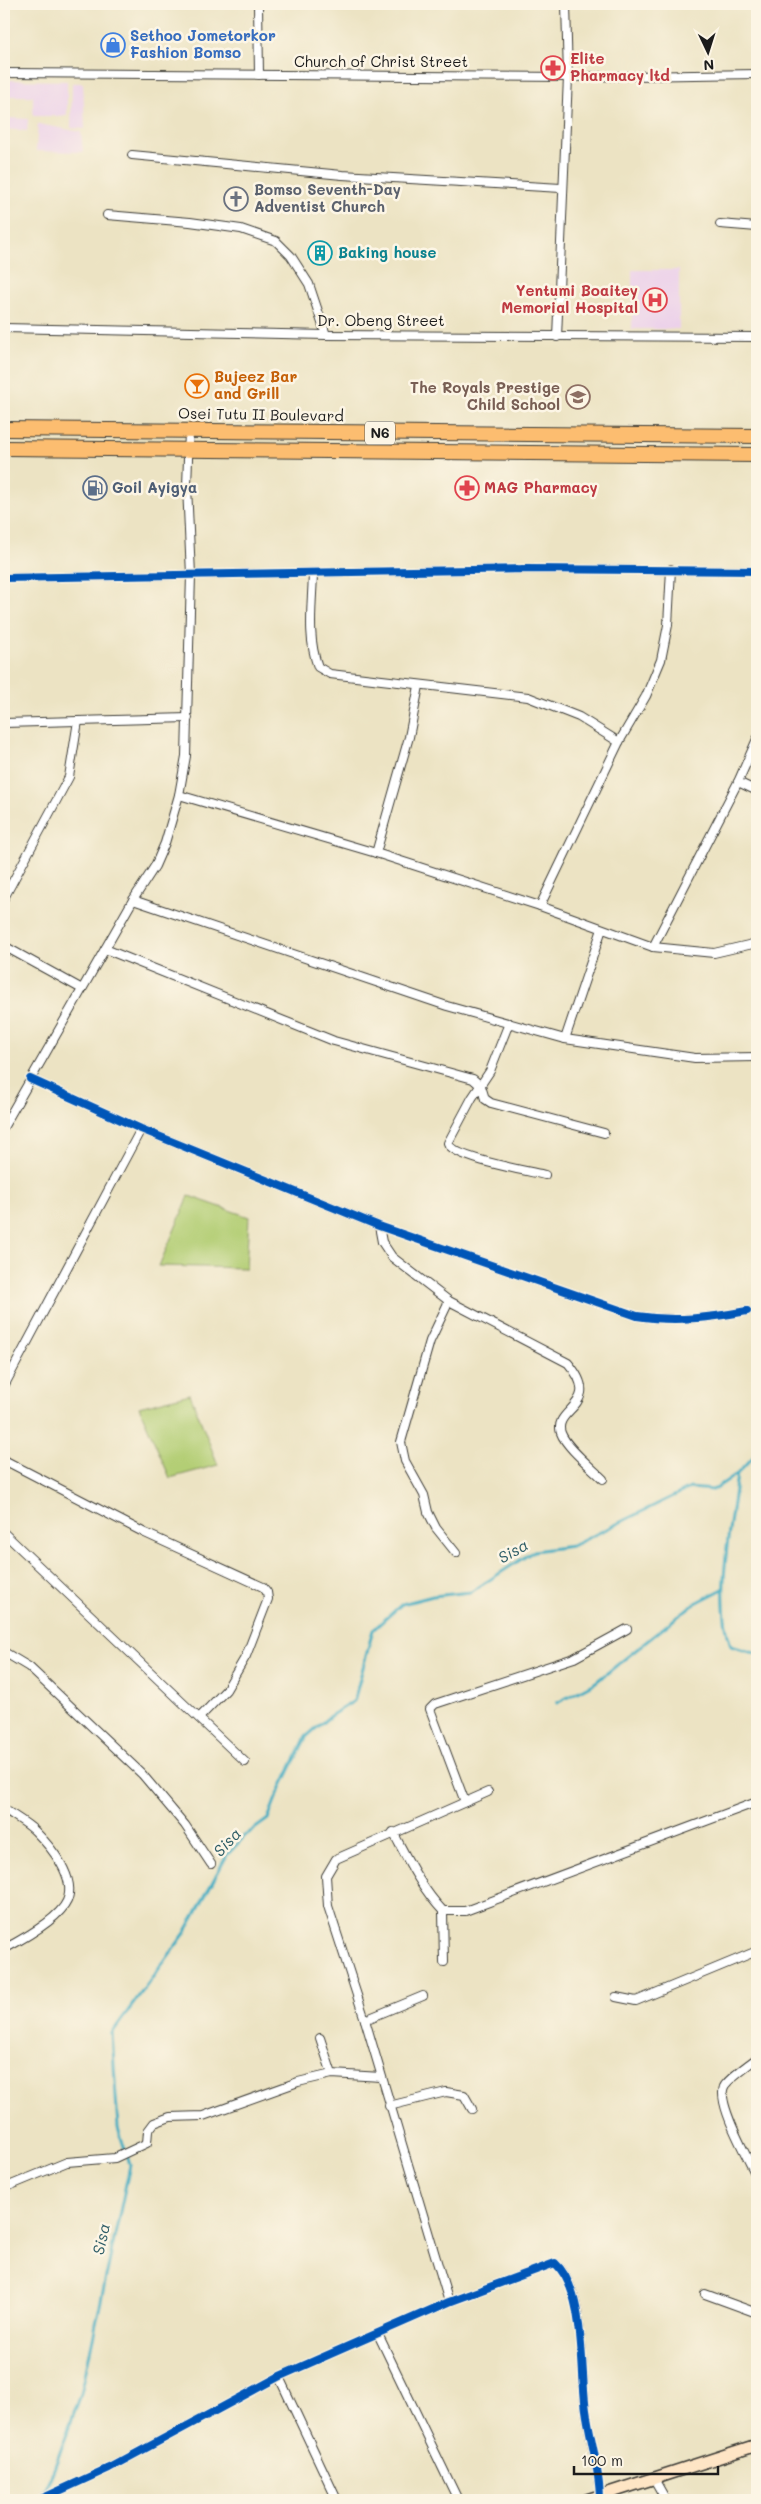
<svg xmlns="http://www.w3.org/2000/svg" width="761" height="2504" font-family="Mali,sans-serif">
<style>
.built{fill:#ecd1ea}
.green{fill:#b3ce75;stroke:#687548}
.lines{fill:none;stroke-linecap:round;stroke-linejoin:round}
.stream{stroke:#43adc2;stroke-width:3}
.street-casing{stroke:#3b3a35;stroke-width:10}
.secondary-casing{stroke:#3b3a35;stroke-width:14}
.highway-casing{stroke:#3b3a35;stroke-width:16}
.street{stroke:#fff;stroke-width:8}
.secondary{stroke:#fee5c5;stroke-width:11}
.highway{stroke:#fcbd6f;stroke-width:14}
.cycleway-casing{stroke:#fcf5e5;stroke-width:11}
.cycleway{stroke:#0057b8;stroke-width:8}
.labels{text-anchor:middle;stroke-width:5;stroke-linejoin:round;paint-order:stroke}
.shield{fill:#fcf5e5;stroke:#5f5d58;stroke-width:1}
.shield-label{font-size:14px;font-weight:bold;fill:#1c1c1c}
.shop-label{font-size:15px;font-weight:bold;fill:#366cbe;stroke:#fcf5e5;text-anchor:start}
.health-label{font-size:15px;font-weight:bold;fill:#be3a42;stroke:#fcf5e5;text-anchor:start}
.street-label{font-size:15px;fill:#1c1c1c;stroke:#fcf5e5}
.worship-label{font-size:15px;font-weight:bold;fill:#5b616d;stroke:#fcf5e5;text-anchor:start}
.culture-label{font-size:15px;font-weight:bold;fill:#0d838f;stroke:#fcf5e5;text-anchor:start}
.food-label{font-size:15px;font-weight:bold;fill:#c56008;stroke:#fcf5e5;text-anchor:start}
.education-label{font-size:15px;font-weight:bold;fill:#785e54;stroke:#fcf5e5;text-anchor:end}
.service-label{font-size:15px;font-weight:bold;fill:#4e5e75;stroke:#fcf5e5;text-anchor:start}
.water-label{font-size:16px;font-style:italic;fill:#2e5d67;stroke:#fcf5e5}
</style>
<rect width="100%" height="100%" fill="#fcf5e5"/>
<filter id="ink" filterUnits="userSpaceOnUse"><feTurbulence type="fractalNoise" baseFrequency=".02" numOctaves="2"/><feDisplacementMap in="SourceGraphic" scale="10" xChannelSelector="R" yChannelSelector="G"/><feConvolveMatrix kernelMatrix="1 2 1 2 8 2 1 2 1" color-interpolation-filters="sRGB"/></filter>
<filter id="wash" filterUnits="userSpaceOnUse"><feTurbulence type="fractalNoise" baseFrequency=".0096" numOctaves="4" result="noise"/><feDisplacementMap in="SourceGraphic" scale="20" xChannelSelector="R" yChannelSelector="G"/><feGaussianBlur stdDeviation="1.12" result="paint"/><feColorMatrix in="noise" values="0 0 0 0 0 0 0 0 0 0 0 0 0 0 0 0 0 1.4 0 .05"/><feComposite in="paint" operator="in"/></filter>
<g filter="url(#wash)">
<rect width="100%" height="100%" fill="#ece3c3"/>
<g class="built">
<path d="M4,80l63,1v35h-34v-20h-29z"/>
<path d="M72,83h11l2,46 -14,-1z"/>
<path d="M4,107l2,1 1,10 21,1 -1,12 -23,-2z"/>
<path d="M38,124l43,8 2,20 -47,-1z"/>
<rect x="632" y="270" width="47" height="59"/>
</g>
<g class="green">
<path d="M189,1196l60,21 -3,51 -87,-2z"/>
<path d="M190,1394l28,71 -48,13 -31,-71z"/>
</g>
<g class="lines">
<g class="stream">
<path d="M737,1474c-6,51 -23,124 -6,172l26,8"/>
<path d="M557,1703l39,-21 96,-77 31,-16"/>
<path d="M41,2497l13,-28 27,-75 49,-229 -12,-37 -6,-95 73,-100 42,-78 19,-20 22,-16 8,-21 30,-61 24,-21 24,-15 19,-71 29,-26 31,-8 38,-4 63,-41 38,-5 118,-58 23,2 24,-16 20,-21"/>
</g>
</g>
</g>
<g filter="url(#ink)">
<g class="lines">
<g class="street-casing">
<g id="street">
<path d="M258,4l1,71"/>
<path d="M4,73l564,4 189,-3"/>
<path d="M132,155l210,20 219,13"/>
<path d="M107,215l83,7 51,7 35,12 15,15 18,28 17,51"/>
<path d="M720,224l37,3"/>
<path d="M4,328l322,7 431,2"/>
<path d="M557,337l11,-260 -2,-73"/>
<path d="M313,574c-1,31 -6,64 5,93l12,7 198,23 51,20 40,25"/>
<path d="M4,578l523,-9 230,2"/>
<path d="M4,723l184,-5"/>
<path d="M738,782l19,9"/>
<path d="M179,795l197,58 164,53 113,41 61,6 43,-10"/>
<path d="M376,853l33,-116 10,-51"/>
<path d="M4,898l65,-121 9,-56"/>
<path d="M133,900l314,106 118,33 130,19 62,-1"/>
<path d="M540,906l79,-164 27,-46 15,-36 7,-35 3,-56"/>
<path d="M4,946l78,43"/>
<path d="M653,947l85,-165 19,-43"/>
<path d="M105,949l229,92 139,38 8,7 4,13 6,4 113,30"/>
<path d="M509,1023l-19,48 -18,27 -24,45c4,15 80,28 97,32"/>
<path d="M565,1039l37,-110"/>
<path d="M30,1079l111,50 238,97 258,90c37,6 73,2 110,-5"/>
<path d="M4,1126l129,-226 22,-34 10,-23 14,-48 7,-39 5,-181 -4,-89 2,-55"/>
<path d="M379,1226l3,16 10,15 57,44 119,62c37,43 -16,45 -7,70 5,14 30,34 42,46"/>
<path d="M449,1301l-19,40 -29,101 4,19 19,34 4,17 8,16 20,25"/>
<path d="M4,1386l137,-257"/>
<path d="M4,1460l141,73 118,54 4,5 1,7 -22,57 -20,34 -27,28"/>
<path d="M4,1533l241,229"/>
<path d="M4,1652l25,15 113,107 43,51 26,39"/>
<path d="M465,1802l-35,-93 5,-5 139,-46 53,-29"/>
<path d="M4,1809c10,7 23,14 31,22 16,16 42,47 32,70 -8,18 -46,39 -63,48"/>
<path d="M393,1832c15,28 28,56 50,79h22l292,-109"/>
<path d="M443,1911l1,51"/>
<path d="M616,1997l20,4 121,-50"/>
<path d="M365,2020l58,-24"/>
<path d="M320,2038l12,36"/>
<path d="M757,2058c-10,8 -24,17 -32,27 -11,15 24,75 32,92"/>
<path d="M389,2106l57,-14 18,3 8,14"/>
<path d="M4,2188l63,-26 48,-4 32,-15 1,-12 6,-8 16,-6 33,-1 95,-34 34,-8 49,3"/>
<path d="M705,2294l52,19"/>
<path d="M449,2302l-84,-282 -37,-114 -2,-30 10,-17 152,-67"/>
<path d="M378,2334l80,166"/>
<path d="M279,2377l58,123"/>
<path d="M653,2477l13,23"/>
<path d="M39,2500l70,-32 171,-92 169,-74 106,-39c32,28 25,108 31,148 4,29 13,58 14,87"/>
</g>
</g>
<g class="secondary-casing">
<path id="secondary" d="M587,2500l170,-55"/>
</g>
<g class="highway-casing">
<g id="highway">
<path d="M4,429l753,7"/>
<path d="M4,448l753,7"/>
</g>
</g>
<use href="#street" class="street"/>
<use href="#secondary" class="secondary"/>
<use href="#highway" class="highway"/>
<g class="cycleway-casing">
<g id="cycleway">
<path d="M4,578l523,-9 230,2"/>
<path d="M30,1079l111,50 238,97 258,90c37,6 73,2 110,-5"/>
<path d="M39,2500l70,-32 171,-92 169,-74 106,-39c31,28 25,107 31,147 4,29 14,60 14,90"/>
</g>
</g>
<use href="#cycleway" class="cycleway"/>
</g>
</g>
<defs>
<g id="shop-ring" transform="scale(1.25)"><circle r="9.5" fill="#fcf5e5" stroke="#3f7fe0" stroke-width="1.5"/><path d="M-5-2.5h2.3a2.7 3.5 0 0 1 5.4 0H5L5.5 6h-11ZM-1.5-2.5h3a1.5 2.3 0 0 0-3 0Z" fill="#3f7fe0"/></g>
<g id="pharmacy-ring" transform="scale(1.25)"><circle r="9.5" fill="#fcf5e5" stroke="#e0444e" stroke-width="1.5"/><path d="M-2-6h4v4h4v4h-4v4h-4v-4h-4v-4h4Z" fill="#e0444e"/></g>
<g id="church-ring" transform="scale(1.25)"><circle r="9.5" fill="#fcf5e5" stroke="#6b7280" stroke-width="1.5"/><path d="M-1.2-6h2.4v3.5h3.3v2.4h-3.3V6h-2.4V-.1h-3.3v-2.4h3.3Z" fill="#6b7280"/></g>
<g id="building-ring" transform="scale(1.25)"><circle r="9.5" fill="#fcf5e5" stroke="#0f9aa8" stroke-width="1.5"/><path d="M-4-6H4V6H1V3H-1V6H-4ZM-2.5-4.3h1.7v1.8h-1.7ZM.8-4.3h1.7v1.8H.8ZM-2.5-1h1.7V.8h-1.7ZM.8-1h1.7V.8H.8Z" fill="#0f9aa8"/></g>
<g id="hospital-ring" transform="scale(1.25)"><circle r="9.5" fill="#fcf5e5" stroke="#e0444e" stroke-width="1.5"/><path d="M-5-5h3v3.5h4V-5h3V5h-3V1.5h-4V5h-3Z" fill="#e0444e"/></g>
<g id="bar-ring" transform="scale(1.25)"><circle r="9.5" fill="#fcf5e5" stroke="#e8710a" stroke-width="1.5"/><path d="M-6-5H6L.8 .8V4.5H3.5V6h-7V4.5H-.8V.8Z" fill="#e8710a"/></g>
<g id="school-ring" transform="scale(1.25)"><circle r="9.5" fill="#fcf5e5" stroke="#8d6e63" stroke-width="1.5"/><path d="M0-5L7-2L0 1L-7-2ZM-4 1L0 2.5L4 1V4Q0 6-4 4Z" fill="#8d6e63"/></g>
<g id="fuel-ring" transform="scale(1.25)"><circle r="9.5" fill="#fcf5e5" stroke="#5c6f8a" stroke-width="1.5"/><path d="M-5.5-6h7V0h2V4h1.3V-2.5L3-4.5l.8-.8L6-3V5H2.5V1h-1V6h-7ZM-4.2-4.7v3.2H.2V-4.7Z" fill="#5c6f8a"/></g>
</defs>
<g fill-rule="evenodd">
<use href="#shop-ring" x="113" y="45"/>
<use href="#pharmacy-ring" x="553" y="68"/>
<use href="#church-ring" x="236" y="199"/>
<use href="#building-ring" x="320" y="253"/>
<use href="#hospital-ring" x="655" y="300"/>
<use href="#bar-ring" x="197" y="386"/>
<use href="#school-ring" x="578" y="397"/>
<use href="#fuel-ring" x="95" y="488"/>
<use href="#pharmacy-ring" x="467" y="488"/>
</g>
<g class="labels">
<rect class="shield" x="365" y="421.5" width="30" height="23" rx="4"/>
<g class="shield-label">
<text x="380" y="438">N6</text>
</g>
<g class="shop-label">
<text x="130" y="41">Sethoo Jometorkor<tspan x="130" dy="17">Fashion Bomso</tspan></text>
</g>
<g class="health-label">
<text x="570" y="64">Elite<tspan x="570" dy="17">Pharmacy ltd</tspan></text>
<text x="638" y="296" text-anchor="end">Yentumi Boaitey<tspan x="638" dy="17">Memorial Hospital</tspan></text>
<text x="484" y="493">MAG Pharmacy</text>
</g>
<g class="street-label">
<text x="381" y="67">Church of Christ Street</text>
<text x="381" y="326">Dr. Obeng Street</text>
<text transform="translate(261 415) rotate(1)" y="5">Osei Tutu II Boulevard</text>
</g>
<g class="worship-label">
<text x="254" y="195">Bomso Seventh-Day<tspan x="254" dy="17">Adventist Church</tspan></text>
</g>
<g class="culture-label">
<text x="338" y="258">Baking house</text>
</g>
<g class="food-label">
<text x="214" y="382">Bujeez Bar<tspan x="214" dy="17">and Grill</tspan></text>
</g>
<g class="education-label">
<text x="560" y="393">The Royals Prestige<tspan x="560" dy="17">Child School</tspan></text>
</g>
<g class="service-label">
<text x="112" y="493">Goil Ayigya</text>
</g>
<g class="water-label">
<text transform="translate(513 1551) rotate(-30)" y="6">Sisa</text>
<text transform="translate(227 1842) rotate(-47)" y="6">Sisa</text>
<text transform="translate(101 2239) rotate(-78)" y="6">Sisa</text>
</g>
</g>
<rect width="761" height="2504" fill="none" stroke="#fcf5e5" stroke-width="20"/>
<g transform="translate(708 52) rotate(176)" stroke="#fcf5e5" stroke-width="4" paint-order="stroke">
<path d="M0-4L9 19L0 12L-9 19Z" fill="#1c1c1c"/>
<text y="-8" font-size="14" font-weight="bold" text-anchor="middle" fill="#1c1c1c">N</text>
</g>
<path d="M574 2466v8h144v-8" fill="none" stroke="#1c1c1c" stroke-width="2.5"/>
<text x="581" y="2466" font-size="15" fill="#1c1c1c" stroke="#fcf5e5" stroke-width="4" paint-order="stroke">100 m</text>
</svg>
